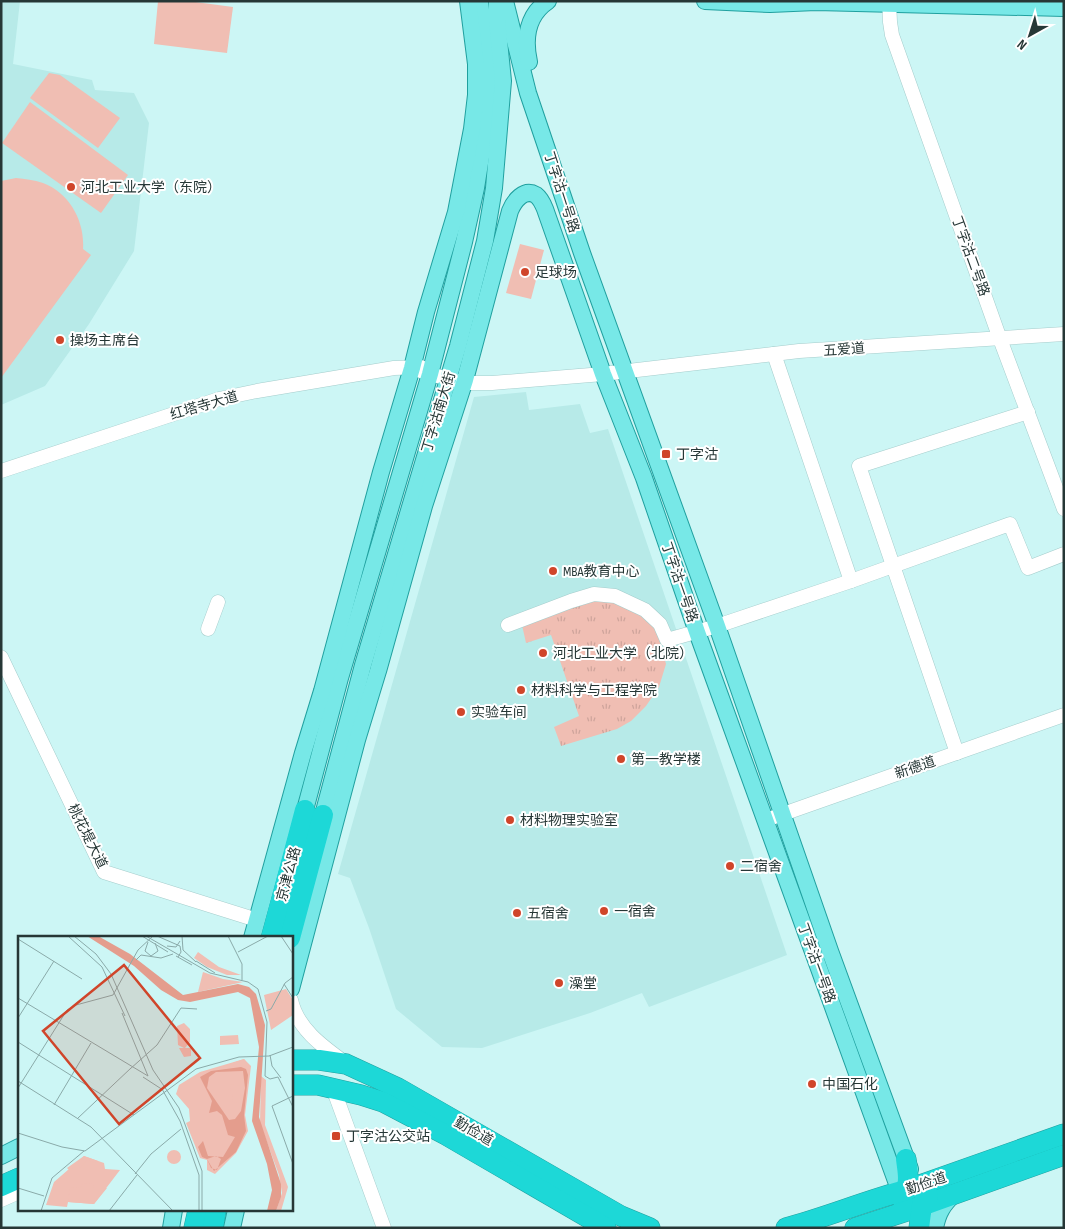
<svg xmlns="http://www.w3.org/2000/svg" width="1065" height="1229" font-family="'Sofia Sans Condensed','Noto Sans SC',sans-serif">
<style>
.built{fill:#b7eae8}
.grass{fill:url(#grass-tufts)}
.pitch{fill:#f0beb3}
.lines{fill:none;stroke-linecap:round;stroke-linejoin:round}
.minor-casing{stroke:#a5cdcc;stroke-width:15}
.major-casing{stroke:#20a09f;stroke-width:18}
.highway-casing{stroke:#20a09f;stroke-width:21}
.minor{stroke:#fff;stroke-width:14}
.major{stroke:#77e8e7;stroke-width:16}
.highway{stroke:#1dd8d7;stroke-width:20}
.poi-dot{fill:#d0452a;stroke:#fff;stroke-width:2}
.labels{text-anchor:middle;stroke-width:4;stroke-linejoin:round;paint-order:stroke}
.poi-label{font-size:14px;fill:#263736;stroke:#fff;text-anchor:start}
.street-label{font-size:14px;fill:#263736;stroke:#fff}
.inset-road{fill:none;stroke:#8aaaa9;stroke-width:1}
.view{fill:#d0452a;fill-opacity:0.15;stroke:#d0452a;stroke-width:2.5}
.inset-edge{fill:none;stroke:#263736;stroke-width:2.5}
</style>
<defs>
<pattern id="grass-tufts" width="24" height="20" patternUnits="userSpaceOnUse" patternTransform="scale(1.25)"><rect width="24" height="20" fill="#f0beb3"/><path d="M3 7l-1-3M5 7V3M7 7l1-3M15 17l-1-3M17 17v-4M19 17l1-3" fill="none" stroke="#cea49b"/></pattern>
</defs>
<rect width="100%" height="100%" fill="#ccf6f5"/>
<g class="built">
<path d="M1,1h19l-7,63 79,16 3,10 39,3 15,30 -15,128 -45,73 -44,62 -44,19z"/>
<path d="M526,392l3,18 51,-6 10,29 18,-4 179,526 -138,52 -7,-14 -52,20 -108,35 -40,-1 -46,-38 -27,-81 -19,-50 -12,-4 136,-477z"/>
</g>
<path class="grass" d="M595,600l15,1 31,13 15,14 10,36 -7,23 -13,19 -15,15 -14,8 -56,17 -7,-19 25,-11 -28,-81 -25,8 -4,-18z"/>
<g class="pitch">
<path d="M158,1h30l45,6 -6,46 -73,-9z"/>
<path d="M49,73l11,2 60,43 -22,30 -68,-50z"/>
<path d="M30,102l98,73 -27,38 -99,-70z"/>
<path d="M16,178c9,1 18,2 27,5 27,10 42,39 40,66l8,6 -90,123v-197z"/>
<path d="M520,244l24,6 -13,49 -25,-6z"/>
</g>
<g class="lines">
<g class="minor-casing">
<g id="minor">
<path d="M889,1l1,21 2,13 108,304 64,170"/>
<path d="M774,354l77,227"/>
<path d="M412,368l18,6 34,9h28l111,-9 196,-23 265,-17"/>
<path d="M1,471l218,-72 38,-8 137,-23 27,-1"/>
<path d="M508,625l63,-24 23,-7 21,2 30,14 15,14 7,16 50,-14 134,-45 159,-57 18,44 36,-14"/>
<path d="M208,629l10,-27"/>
<path d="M1,657l103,215 153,48"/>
<path d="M957,753l-98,-287 169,-54"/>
<path d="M766,820l298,-105"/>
<path d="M291,1000c6,28 31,46 53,62"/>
<path d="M333,1088l51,140"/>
<path d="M1,1200l18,-8"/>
</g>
</g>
<g class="major-casing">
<g id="major">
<path d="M505,1l23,92 54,160 135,373 113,325 80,218"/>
<path d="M705,1l65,3 46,-2 248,6"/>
<path d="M529,62c-5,-23 -2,-47 19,-61"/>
<path d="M305,810l35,-132 90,-304 34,-132 12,-54 13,-81 1,-28v-15l-8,-45 -2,-18"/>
<path d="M323,815l40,-150 95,-319 27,-105 9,-53 9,-107 -6,-61v-19"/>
<path d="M252,938l51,-185 19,-62 59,-219 31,-104 14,-56 30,-100 16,-83 4,-34v-31l-8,-63"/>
<path d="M291,989l66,-249 21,-69 46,-165 41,-126 45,-169c4,-10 14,-23 26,-16 4,3 7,9 9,14l58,165 41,104 53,154 207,571"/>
<path d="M1,1156l18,-9"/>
<path d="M171,1228l3,-18"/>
<path d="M232,1228l4,-18"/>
<path d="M935,1228c3,-16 8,-23 19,-34"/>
</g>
</g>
<g class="highway-casing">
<g id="highway">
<path d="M271,938l34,-128"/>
<path d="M290,938l33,-123"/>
<path d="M291,1060h28l27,4 52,24 223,128 29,12"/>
<path d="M291,1085h27l43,10 22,7 63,33 160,93"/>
<path d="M1,1186l18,-8"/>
<path d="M901,1198c10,-14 7,-23 5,-39"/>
<path d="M194,1228l4,-18"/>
<path d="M213,1228l3,-18"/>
<path d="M786,1228c41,-11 79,-27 120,-38l158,-56"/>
<path d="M855,1228l52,-17 157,-56"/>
<path d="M919,1228l3,-23 6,-9"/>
</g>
</g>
<use href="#minor" class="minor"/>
<use href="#major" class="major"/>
<use href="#highway" class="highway"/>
</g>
<g class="poi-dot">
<circle cx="71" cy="187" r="5"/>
<circle cx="525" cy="272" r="5"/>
<circle cx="60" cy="340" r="5"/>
<rect x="661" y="449" width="10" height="10" rx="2.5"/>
<circle cx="553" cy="571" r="5"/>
<circle cx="543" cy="653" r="5"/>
<circle cx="521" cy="690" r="5"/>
<circle cx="461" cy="712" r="5"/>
<circle cx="621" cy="759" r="5"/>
<circle cx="510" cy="820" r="5"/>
<circle cx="730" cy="866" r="5"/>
<circle cx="604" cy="911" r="5"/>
<circle cx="517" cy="913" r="5"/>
<circle cx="559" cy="983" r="5"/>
<circle cx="812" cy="1084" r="5"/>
<rect x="331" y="1131" width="10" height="10" rx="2.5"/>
</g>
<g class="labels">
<g class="poi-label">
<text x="81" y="192">河北工业大学（东院）</text>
<text x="535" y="277">足球场</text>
<text x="70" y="345">操场主席台</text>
<text x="676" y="459">丁字沽</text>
<text x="563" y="576">MBA教育中心</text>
<text x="553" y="658">河北工业大学（北院）</text>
<text x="531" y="695">材料科学与工程学院</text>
<text x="471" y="717">实验车间</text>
<text x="631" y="764">第一教学楼</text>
<text x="520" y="825">材料物理实验室</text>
<text x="740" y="871">二宿舍</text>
<text x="614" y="916">一宿舍</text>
<text x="527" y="918">五宿舍</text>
<text x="569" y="988">澡堂</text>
<text x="822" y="1089">中国石化</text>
<text x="346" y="1141">丁字沽公交站</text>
</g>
<g class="street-label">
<text transform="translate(562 192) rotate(72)" y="5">丁字沽一号路</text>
<text transform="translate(971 256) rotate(70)" y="5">丁字沽二号路</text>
<text transform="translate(844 349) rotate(-4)" y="5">五爱道</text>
<text transform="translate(204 405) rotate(-16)" y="5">红塔寺大道</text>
<text transform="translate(438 412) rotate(-73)" y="5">丁字沽南大街</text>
<text transform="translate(680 582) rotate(71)" y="5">丁字沽一号路</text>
<text transform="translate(915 767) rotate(-19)" y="5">新德道</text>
<text transform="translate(88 836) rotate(63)" y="5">桃花堤大道</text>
<text transform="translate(288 874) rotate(-75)" y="5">京津公路</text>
<text transform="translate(817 963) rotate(70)" y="5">丁字沽一号路</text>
<text transform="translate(474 1131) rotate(30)" y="5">勤俭道</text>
<text transform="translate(926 1183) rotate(-19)" y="5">勤俭道</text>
</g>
</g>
<g transform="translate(18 936)">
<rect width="275" height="275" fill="#ccf6f5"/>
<path d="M185,36l20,7 20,3 -45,10zM220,99l1,9 -19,1v-9zM226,123l7,7 -6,49 3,16 -12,22 -21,21 -8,-4v-10l-7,-2 -14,-35 4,-2 -1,-12 -13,-15 3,-9 21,-13zM243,140l5,4 -1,45 23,62 -7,24h-5l6,-18 -3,-18 -19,-52zM66,220l20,7 1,6 15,1 -26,34 -26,-2 -1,5 -21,-2 8,-23z" fill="#f0beb3"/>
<path d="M180,16l21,15 22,8h-14l-20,-8 -13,-9zM268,53l7,11v15l-22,15 -7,-35zM226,123l3,4 -2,3 -27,2zM66,220l14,5 -2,2 -9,-3 -7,8 -2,-3 -9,5 -2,-2zM65,247l10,1 1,4h13l-13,16 -26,-2 2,-15 10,1z" fill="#f0beb3"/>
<path d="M166,87l6,6v13l-5,6h6v8l-7,1 -5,-9h5l-6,-3 -1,-19zM212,148l12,2v16l-9,1 -1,-10 -5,2 -3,-3 5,-3 2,3zM149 221a7 7 0 1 1 14 0a7 7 0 1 1-14 0Z" fill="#f0beb3"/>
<path d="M69,0h11l32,18 53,41 55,-11 11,3 7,7 9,31 -6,92 22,67v13l-5,14h-9l5,-21 -5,-26 -15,-43 7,-74 -9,-49 -12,-6 -48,10 -12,-2 -17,-10 -27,-24zM223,131l5,2 2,6 -4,40 2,16 -10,21 -22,19 -7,-12 -5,-2 -4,-10 5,-6 5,15 15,1 12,-20 -7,-2 -6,-20 -5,-4 -8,2 3,-12 -12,-24 11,-6zM225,135l2,17 -4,23 -6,8 -6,1 -22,-32 2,-11 7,-5zM198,220l5,3 -4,11 -6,-2 -4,-9z" fill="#e49d8d" fill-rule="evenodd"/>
<path class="inset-road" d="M50,0l34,31 23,49M56,0l22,18 15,20 42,96 26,38 23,63v40M124,0l26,16M128,0l64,37 38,9 10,7 9,33 -2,54 5,3 8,-2 15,30M139,0l23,10 1,6 -3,5M164,0l1,14 13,12M210,0l14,28v16M263,0l12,18M0,3l64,40M130,6l-3,9 6,5 7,-5 -3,-8M149,10l9,1 4,-6M220,16l30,-16M158,20l16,9M118,24l5,-5 20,3 12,-4M178,25l19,12M266,48l9,14M0,62l130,78 -26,-63M248,75l5,-2 14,-26 8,-6M0,82l36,-57M0,106l116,73M252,119l2,11 9,12M112,133l27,-24 24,-37 16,1M125,141l20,13M0,145l73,46 82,84M0,152l49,-78 9,-5 37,-10 25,-45 15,-14M144,153l18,32 19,54v36M275,160l-21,10 21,58M36,169l37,-62M60,182l53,-50M0,197l44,14 23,4 111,-82 43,-12 30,-1 24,-9M117,238l16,-20 30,-25M0,252l26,8M23,275l11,-33 32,-27M91,275l28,-36"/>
<path class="view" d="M106,29l76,93 -81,66 -76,-93z"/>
<rect width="275" height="275" class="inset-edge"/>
</g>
<rect width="1065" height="1229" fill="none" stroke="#263736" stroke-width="5"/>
<g transform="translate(1030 35) rotate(219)" stroke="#ffffff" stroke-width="4" paint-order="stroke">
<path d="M0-4L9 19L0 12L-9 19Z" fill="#263736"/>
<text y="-8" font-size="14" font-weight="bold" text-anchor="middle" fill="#263736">N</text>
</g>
</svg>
